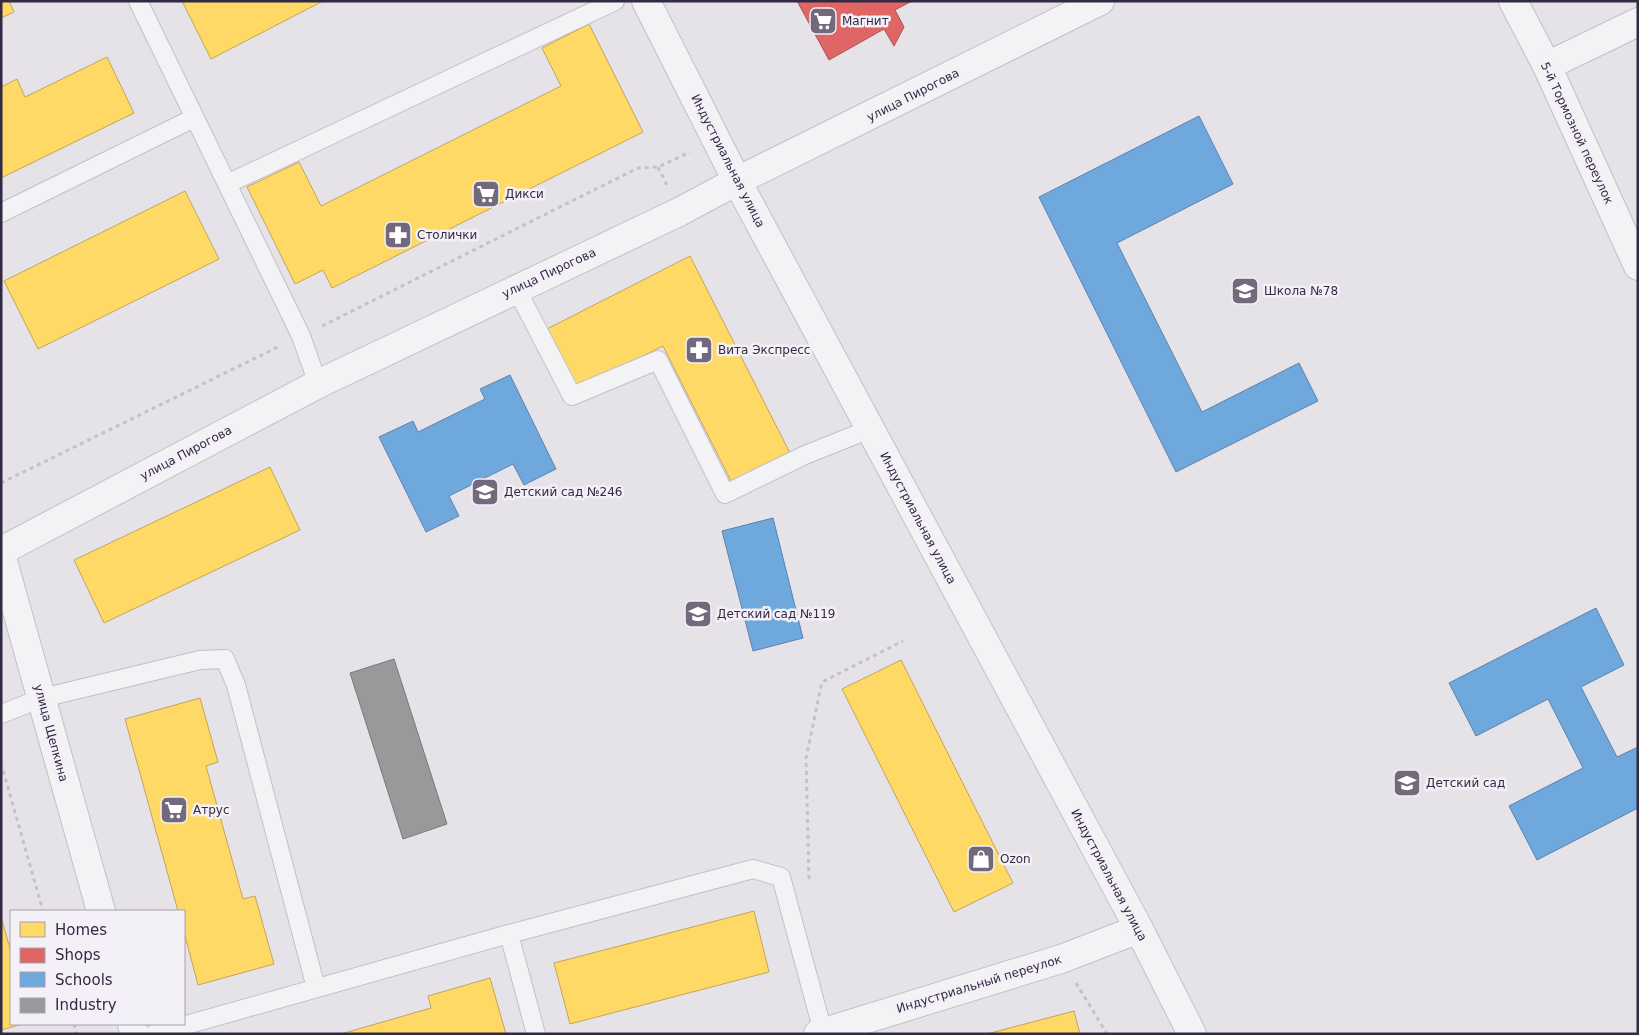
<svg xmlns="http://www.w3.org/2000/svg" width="1639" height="1035" font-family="'DejaVu Sans',sans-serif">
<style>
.homes{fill:#ffd966;stroke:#c2a45b}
.shops{fill:#e06666;stroke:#ac545b}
.schools{fill:#6fa8dc;stroke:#5d82ae}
.industry{fill:#999;stroke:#7b777f}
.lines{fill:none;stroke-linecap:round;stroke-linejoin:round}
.service-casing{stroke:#c2c0c6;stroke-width:20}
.minor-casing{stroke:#c2c0c6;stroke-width:30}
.tertiary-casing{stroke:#c2c0c6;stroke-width:30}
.path{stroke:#c4c2c8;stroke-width:3;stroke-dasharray:4 4;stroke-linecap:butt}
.service{stroke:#f3f2f5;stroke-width:18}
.minor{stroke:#f3f2f5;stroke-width:28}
.tertiary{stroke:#f3f2f5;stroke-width:28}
.labels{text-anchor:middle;stroke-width:5;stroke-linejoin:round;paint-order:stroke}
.poi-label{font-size:12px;fill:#342942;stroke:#f3f0f7;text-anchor:start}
.street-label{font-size:12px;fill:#342942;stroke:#f3f0f7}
</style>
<rect width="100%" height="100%" fill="#e5e3e8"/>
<g class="homes">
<path d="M1,1h8l5,11 -13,6z"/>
<path d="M182,1h141l-112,58z"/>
<path d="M589,24l54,108 -311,156 -9,-18 -28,14 -48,-97 52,-25 22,44 240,-120 -19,-38z"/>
<path d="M107,57l27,56 -133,65v-91l16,-8 8,18z"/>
<path d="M185,191l34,68 -181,90 -34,-68z"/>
<path d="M690,256l100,197 -58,30 -69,-137 -87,44 -31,-60z"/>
<path d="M270,467l30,63 -196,93 -30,-63z"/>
<path d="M901,660l112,223 -59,29 -112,-223z"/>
<path d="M200,698l18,64 -12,4 37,133 12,-3 19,68 -76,21 -14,-53v-21h-6l-53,-192z"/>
<path d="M754,911l15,61 -199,52 -16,-61z"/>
<path d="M1,917l10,35v72h12l-22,6z"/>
<path d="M490,978l16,56h-165l90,-26 -3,-12z"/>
<path d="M1074,1011l6,23h-93z"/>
</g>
<path class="shops" d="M797,1h115l-17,9 9,17 -10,19 -10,-17 -55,31z"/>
<g class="schools">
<path d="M1199,116l34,68 -116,59 85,169 97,-49 19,38 -142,71 -137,-275z"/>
<path d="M510,375l46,94 -32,16 -11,-21 -64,32 10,20 -33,16 -47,-95 34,-16 5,11 67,-33 -5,-10z"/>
<path d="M773,518l30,120 -50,13 -31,-120z"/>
<path d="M1596,608l28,57 -43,22 36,70 21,-10v61l-101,52 -28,-54 74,-38 -35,-69 -72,37 -27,-53z"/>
</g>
<path class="industry" d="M394,659l53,165 -44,15 -53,-166z"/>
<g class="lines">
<g class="service-casing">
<g id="service">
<path d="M138,1l163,335 17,48"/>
<path d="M227,184l388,-183"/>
<path d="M1,213l193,-95"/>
<path d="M516,288l56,108 86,-36 67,134 80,-39 65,-26"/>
<path d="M1,714l41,-16 158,-38 25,-1 11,26 80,303"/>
<path d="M509,934l27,100"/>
<path d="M154,1034l355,-100 244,-65 28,8 42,155"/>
</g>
</g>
<g class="minor-casing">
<g id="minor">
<path d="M1513,1l34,65 91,200"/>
<path d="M1547,66l91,-44"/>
<path d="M1,554l100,357"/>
<path d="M132,1024l2,10"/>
<path d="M818,1034l243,-75 78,-30"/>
</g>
</g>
<g class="tertiary-casing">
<g id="tertiary">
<path d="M646,1l91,180 402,748 53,105"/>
<path d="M1,551l317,-167 361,-172 58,-31 363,-180"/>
</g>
</g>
<g class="path">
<path d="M658,167l9,18"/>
<path d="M322,326l316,-158 20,-1 32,-15"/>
<path d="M1,483l279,-137"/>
<path d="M1,763l42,148"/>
<path d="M809,879l-3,-121 16,-76 81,-41"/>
<path d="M1076,983l31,51"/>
<path d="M74,1024l3,10"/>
</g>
<use href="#service" class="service"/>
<use href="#minor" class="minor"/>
<use href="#tertiary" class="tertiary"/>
</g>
<defs>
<g id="supermarket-square" transform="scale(1.4375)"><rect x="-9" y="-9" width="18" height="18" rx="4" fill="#726a7c" stroke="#f3f0f7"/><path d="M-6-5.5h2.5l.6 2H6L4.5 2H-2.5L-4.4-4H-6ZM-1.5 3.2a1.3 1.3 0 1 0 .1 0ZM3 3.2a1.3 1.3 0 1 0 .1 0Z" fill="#fff"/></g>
<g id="pharmacy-square" transform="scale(1.4375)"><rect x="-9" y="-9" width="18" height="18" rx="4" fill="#726a7c" stroke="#f3f0f7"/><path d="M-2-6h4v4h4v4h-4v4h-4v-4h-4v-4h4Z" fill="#fff"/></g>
<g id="school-square" transform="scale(1.4375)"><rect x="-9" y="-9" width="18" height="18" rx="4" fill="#726a7c" stroke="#f3f0f7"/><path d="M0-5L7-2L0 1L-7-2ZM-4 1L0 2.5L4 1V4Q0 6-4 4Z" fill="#fff"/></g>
<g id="shop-square" transform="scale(1.4375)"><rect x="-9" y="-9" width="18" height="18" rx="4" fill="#726a7c" stroke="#f3f0f7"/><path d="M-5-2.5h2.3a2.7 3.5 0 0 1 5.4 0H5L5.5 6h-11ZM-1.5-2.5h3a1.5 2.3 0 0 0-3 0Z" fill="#fff"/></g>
</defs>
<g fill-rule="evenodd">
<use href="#supermarket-square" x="823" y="21"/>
<use href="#supermarket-square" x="486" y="194"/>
<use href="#pharmacy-square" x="398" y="235"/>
<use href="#school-square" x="1245" y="291"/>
<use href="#pharmacy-square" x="699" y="350"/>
<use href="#school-square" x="485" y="492"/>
<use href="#school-square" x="698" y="614"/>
<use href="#school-square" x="1407" y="783"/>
<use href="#supermarket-square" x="174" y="810"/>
<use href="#shop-square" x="981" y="859"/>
</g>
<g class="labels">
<g class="poi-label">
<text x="842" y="25">Магнит</text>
<text x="505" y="198">Дикси</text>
<text x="417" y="239">Столички</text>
<text x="1264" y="295">Школа №78</text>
<text x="718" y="354">Вита Экспресс</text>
<text x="504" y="496">Детский сад №246</text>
<text x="717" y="618">Детский сад №119</text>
<text x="1426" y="787">Детский сад</text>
<text x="193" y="814">Атрус</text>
<text x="1000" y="863">Ozon</text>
</g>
<g class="street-label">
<text transform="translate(913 95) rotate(-27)" y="4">улица Пирогова</text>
<text transform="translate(1577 133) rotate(65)" y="4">5-й Тормозной переулок</text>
<text transform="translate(728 161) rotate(63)" y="4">Индустриальная улица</text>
<text transform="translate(549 273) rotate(-25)" y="4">улица Пирогова</text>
<text transform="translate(186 453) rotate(-28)" y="4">улица Пирогова</text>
<text transform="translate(918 518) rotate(62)" y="4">Индустриальная улица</text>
<text transform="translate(51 733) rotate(75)" y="4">улица Щепкина</text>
<text transform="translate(1109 875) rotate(62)" y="4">Индустриальная улица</text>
<text transform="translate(979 984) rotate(-17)" y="4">Индустриальный переулок</text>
</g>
</g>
<rect width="1639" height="1035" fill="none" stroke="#342942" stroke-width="5"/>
<rect x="10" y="910" width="175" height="115" fill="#f3f0f7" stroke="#a7a0af"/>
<rect x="20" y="922" width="25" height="15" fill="#ffd966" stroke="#a7a0af"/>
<text x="55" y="935" font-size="15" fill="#342942">Homes</text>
<rect x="20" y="948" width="25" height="15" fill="#e06666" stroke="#a7a0af"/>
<text x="55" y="960" font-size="15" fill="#342942">Shops</text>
<rect x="20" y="972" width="25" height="15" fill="#6fa8dc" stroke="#a7a0af"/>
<text x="55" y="985" font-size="15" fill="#342942">Schools</text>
<rect x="20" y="998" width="25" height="15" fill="#999999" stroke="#a7a0af"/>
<text x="55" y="1010" font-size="15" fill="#342942">Industry</text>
</svg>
